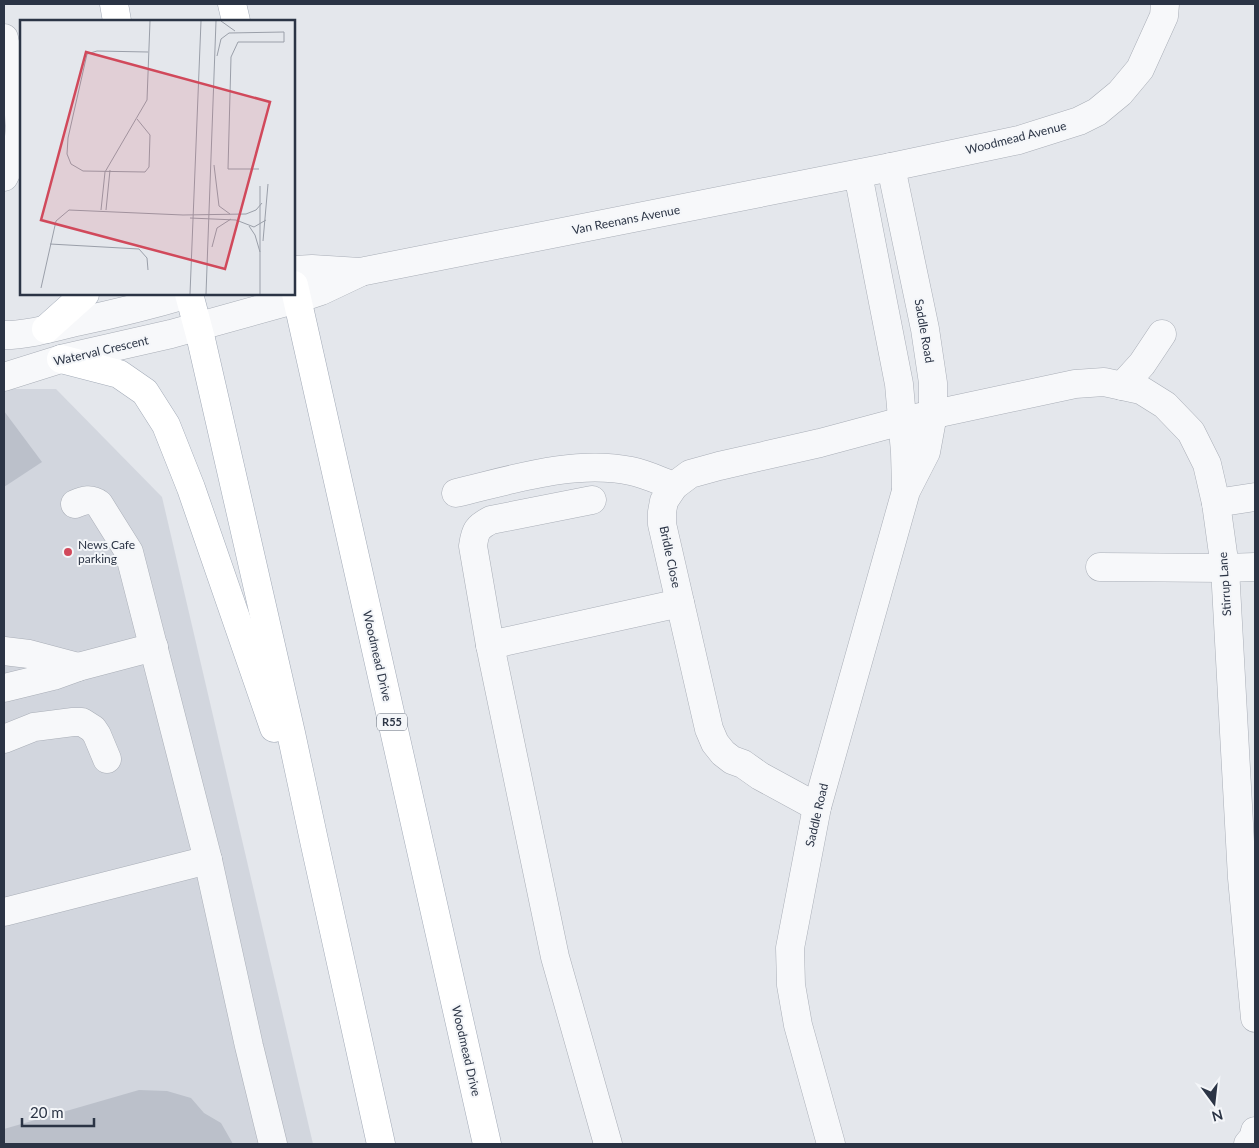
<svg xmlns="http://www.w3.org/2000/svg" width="1259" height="1148" font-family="Lato,sans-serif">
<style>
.built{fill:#d2d6de}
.building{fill:#bbc0ca}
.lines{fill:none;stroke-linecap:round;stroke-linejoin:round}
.minor-casing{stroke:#a9aeb7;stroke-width:29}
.major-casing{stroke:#a3abb8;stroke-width:29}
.minor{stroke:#f7f8fa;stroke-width:28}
.major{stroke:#fff;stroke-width:28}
.poi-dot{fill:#d1495b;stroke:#f4f6f9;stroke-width:2}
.labels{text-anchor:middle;stroke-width:4;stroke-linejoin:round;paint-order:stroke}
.shield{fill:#f4f6f9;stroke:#676e7b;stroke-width:1}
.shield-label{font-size:11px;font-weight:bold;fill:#2b3445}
.street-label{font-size:12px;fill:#2b3445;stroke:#f4f6f9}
.poi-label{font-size:12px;fill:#2b3445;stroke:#f4f6f9;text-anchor:start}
.inset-road{fill:none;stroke:#9a9fa9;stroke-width:1}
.view{fill:#d1495b;fill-opacity:0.15;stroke:#d1495b;stroke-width:2.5}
.inset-edge{fill:none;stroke:#2b3445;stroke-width:2.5}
</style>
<rect width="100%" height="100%" fill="#e4e7ec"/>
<path class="built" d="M4,389h52l106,108 151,647h-309z"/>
<g class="building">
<path d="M4,411l38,51 -38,25z"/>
<path d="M139,1090l28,1 24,7 13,15 17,10 12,21h-229v-15z"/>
</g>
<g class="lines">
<g class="minor-casing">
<g id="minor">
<path d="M4,38c7,32 18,66 15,99 -2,14 -9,28 -15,40"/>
<path d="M858,174l41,210 6,68 1,35"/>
<path d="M294,270l18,-1 48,3 531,-105 128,-27 60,-19 18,-9 23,-19 20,-24 24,-53 1,-12"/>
<path d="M4,335c24,0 48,-7 72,-13 38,-8 75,-17 112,-28"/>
<path d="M4,377l57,-18 110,-25 126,-35 24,-8 38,-18"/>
<path d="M1122,386l20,-22 20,-30"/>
<path d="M456,493c55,-13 119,-34 175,-22 15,3 29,10 43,15"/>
<path d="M592,500l-101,20c-14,7 -16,11 -18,26l17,99 65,312 53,187"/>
<path d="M1216,503l39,-6"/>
<path d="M75,504c9,-4 16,-6 24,0l30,48 79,308 41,186 24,98"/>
<path d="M1100,567l125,1 30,-1"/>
<path d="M490,645l190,-42"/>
<path d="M4,651l25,3 49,13"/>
<path d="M4,688l49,-12 25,-9 76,-20"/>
<path d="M4,739l30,-12 39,-5h9l11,7 4,6 10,24"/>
<path d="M817,807l-57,-31 -17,-12 -11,-4 -9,-7 -8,-10 -6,-14 -47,-205v-12l2,-11 10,-15 16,-12 29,-8 101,-23 82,-22 173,-37 29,-2 37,8 24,15 26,27 16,32 9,39 9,65 17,310 13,140"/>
<path d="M4,912l204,-52"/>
<path d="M831,1144l-33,-119 -7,-40 -1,-37 27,-141 89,-316 20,-39 7,-38v-31l-8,-54 -34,-162"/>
<path d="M1248,1144l5,-6 2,-7"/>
</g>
</g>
<g class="major-casing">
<g id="major">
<path d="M114,4l3,17"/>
<path d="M232,4l4,17"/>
<path d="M294,285l193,859"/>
<path d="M189,294l12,45 90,394 24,112 66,299"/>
<path d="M46,329l39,-35"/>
<path d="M61,359l58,15 26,18 21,33 25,63 83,240"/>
</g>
</g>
<use href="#minor" class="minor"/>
<use href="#major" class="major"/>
</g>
<circle class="poi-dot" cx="68" cy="552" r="5"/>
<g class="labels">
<rect class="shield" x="377" y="713.5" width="30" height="17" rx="4"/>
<g class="shield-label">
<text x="392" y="726">R55</text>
</g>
<g class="street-label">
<text transform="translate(1016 138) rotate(-14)" y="4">Woodmead Avenue</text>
<text transform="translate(626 220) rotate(-11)" y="4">Van Reenans Avenue</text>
<text transform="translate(924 331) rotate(80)" y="4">Saddle Road</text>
<text transform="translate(101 351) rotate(-13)" y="4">Waterval Crescent</text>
<text transform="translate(670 557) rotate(78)" y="4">Bridle Close</text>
<text transform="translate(1225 584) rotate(-94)" y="4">Stirrup Lane</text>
<text transform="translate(377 656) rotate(77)" y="4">Woodmead Drive</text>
<text transform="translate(817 815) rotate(-77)" y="4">Saddle Road</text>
<text transform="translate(466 1051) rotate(77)" y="4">Woodmead Drive</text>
</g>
<g class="poi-label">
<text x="78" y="549">News Cafe<tspan x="78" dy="14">parking</tspan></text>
</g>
</g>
<g transform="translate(20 20)">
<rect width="275" height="275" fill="#e4e7ec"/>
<path class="inset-road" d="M201,1l14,10M197,36l4,-17 8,-6 55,-1v10h-46l-7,15 -3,112h31M117,99l13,16 -1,32 -4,5 -62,-1 -12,-7 -4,-10 1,-16 19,-84 10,-3 51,1M194,145l5,41 11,8M81,190l4,-38 42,-72 3,-79M86,190l4,-40M170,198l46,2 18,7 12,-7M229,206l6,9 5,17M243,221l5,-57M30,224l89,5 8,9 1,12M192,227l5,-19 14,-9M21,268l15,-67 13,-11 114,5 63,-1 10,-4 6,-7M170,274l11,-273M186,274l10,-273M240,274v-108"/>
<path class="view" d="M66,32l184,50 -45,167 -184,-49z"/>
<rect width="275" height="275" class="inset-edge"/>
</g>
<rect width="1259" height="1148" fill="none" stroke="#2b3445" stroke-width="10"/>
<g transform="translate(1214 1103) rotate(165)" stroke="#f4f6f9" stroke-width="4" paint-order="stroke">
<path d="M0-4L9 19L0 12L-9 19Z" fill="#2b3445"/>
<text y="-8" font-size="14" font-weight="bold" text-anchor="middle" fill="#2b3445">N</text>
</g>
<path d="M22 1118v8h72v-8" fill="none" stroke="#2b3445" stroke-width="2.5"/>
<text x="30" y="1118" font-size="15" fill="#2b3445" stroke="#f4f6f9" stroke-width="4" paint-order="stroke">20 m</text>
</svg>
